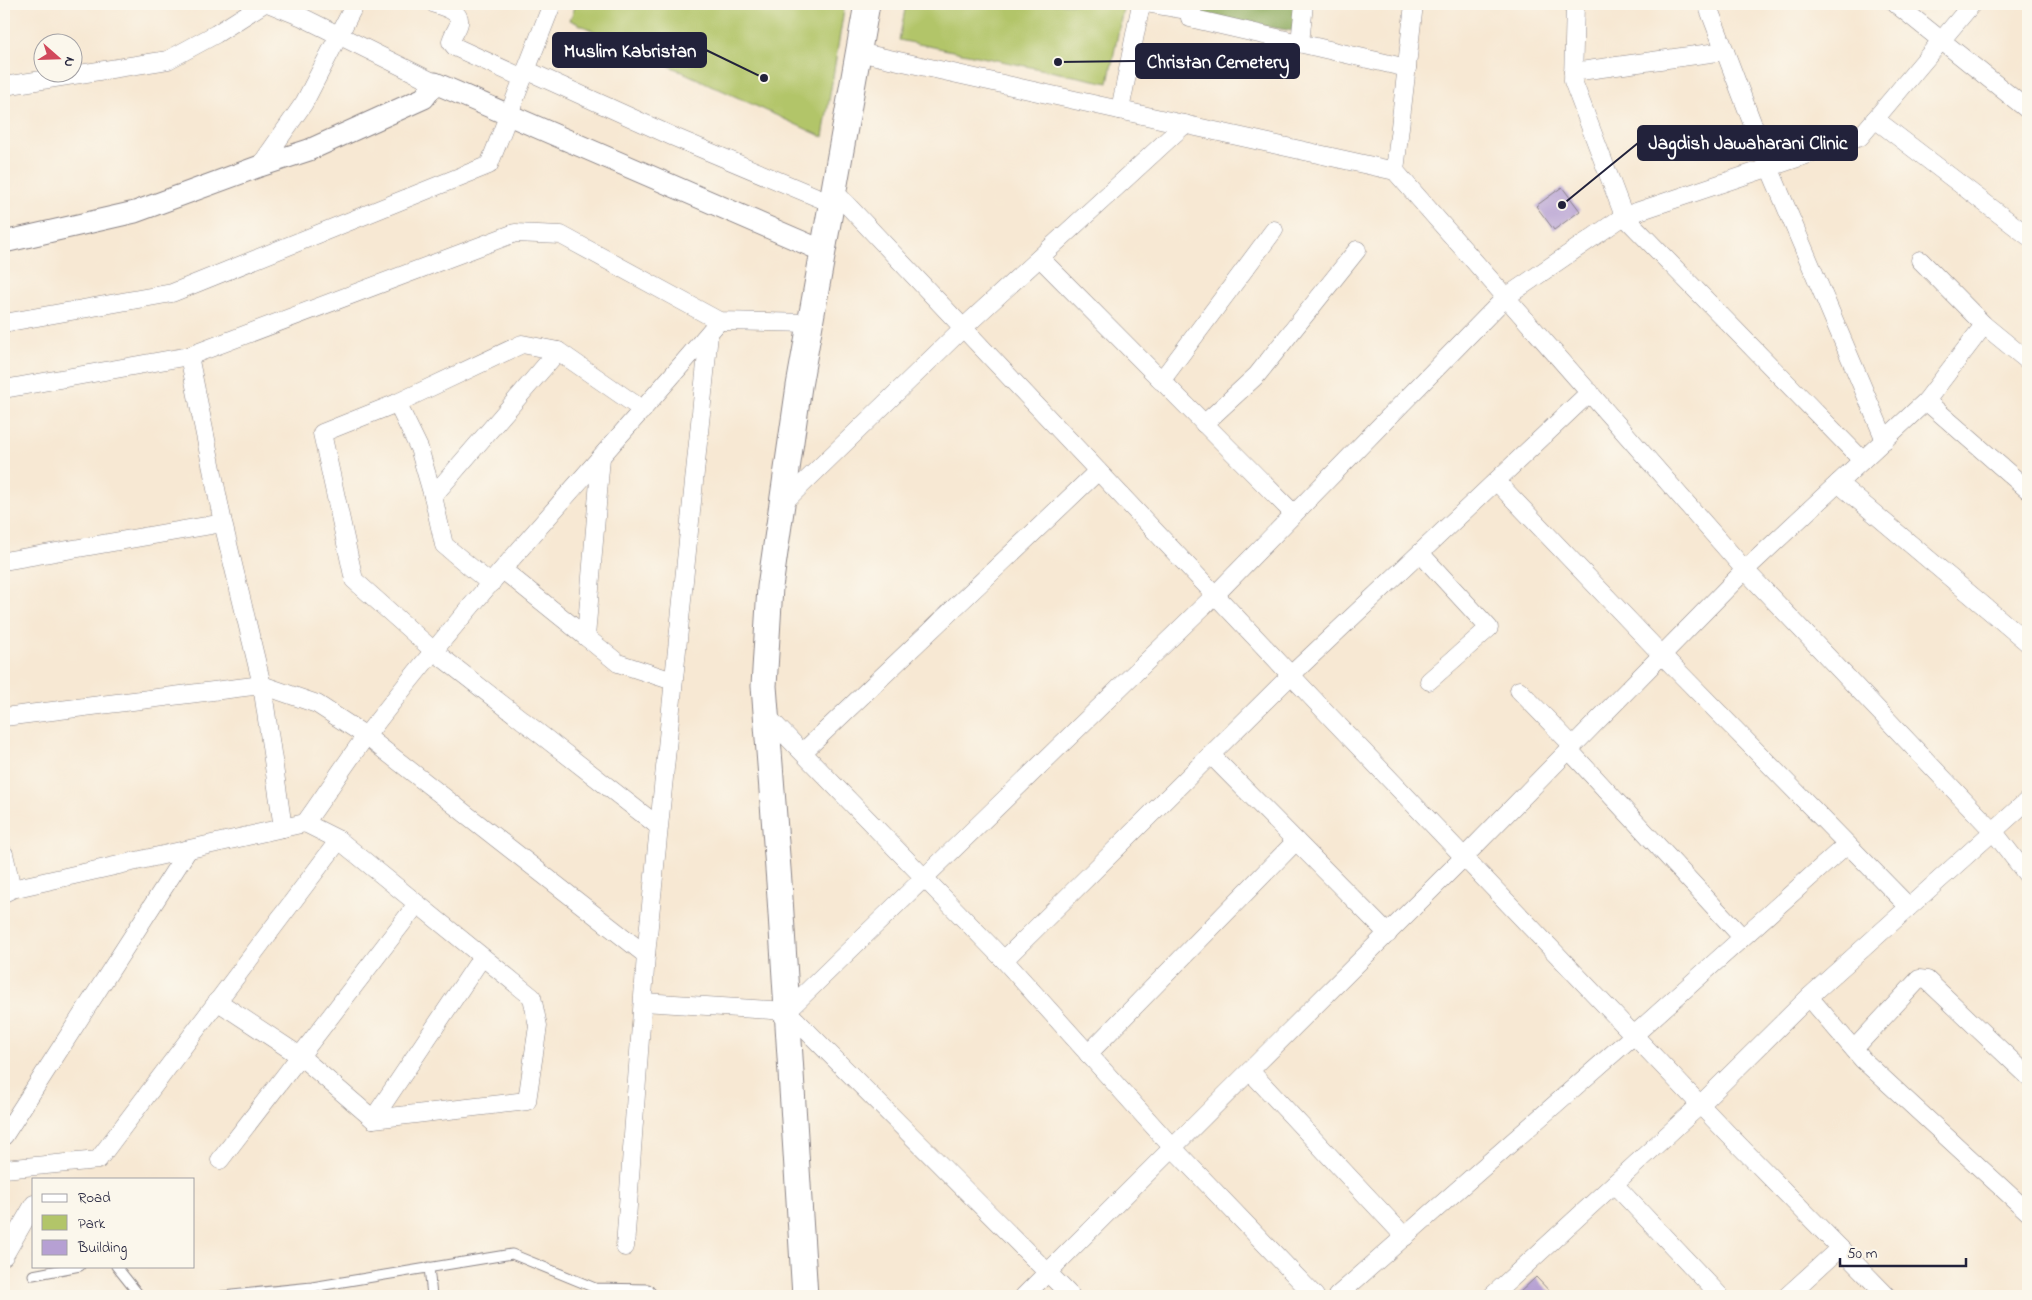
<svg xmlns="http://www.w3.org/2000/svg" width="2032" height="1300" font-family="'Indie Flower',sans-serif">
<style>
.green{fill:#b2c569;stroke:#6a7452}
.forest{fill:#8daa5d;stroke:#58664c}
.building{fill:#b6a0d3}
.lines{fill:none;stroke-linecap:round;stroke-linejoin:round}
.service-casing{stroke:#8c8587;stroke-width:11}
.minor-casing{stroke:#8c8587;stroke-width:19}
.tertiary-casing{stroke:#8c8587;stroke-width:23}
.secondary-casing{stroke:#8c8587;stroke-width:27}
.service{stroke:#fff;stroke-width:9}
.minor{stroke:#fff;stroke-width:18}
.tertiary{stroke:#fff;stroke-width:21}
.secondary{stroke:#fff;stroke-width:25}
.leader{fill:none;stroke:#22223b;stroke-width:2}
.callout-dot{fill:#22223b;stroke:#fbf7ec;stroke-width:2}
.callout{fill:#22223b;stroke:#22223b;stroke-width:2}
.callout-label{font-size:19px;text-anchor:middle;font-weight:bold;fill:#fff}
</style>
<rect width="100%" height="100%" fill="#fbf7ec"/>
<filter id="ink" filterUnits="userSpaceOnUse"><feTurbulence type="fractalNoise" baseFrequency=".02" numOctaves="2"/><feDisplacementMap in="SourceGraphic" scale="10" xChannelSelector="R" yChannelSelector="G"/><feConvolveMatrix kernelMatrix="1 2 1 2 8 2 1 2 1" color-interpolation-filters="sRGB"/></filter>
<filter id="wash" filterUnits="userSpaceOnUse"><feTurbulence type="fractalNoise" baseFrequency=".0096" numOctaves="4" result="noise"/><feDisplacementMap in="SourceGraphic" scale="20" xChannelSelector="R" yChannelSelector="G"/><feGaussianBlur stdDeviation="1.12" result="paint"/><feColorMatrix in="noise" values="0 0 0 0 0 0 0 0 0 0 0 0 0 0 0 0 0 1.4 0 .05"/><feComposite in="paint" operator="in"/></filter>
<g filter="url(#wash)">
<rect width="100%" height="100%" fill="#f7e8d3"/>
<g class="green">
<path d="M576,4h269l-22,133 -253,-117z"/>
<path d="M906,4h218l-16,79 -209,-43z"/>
</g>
<path class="forest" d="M1202,4h94l-3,27 -93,-16z"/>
<g id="blocks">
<g class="building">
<path d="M1562,187l18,24 -26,19 -18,-24z"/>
<path d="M1536,1277l18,19h-38z"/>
</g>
</g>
</g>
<g filter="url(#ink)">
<use href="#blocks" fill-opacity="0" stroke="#8c8587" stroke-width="1"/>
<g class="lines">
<g class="service-casing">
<g id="service">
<path d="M116,1266l24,30"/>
<path d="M429,1267l3,29"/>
<path d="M33,1275l47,-9"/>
<path d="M222,1296l90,-9 200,-33 83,34 53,1 6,7"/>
</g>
</g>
<g class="minor-casing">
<g id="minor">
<path d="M270,4l32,13 133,66"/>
<path d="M435,4c8,3 26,7 24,19 -1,6 -7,12 -8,19l4,5 68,31"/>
<path d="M1151,4l41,7"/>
<path d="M1193,4l-3,14 217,50"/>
<path d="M1575,4l-2,77 51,135 238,244"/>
<path d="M1707,4l62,163 116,273"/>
<path d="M1896,4l132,106"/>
<path d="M1300,43l4,-39"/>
<path d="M858,52l537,119 350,399 249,262 34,44"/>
<path d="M526,70l148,67 157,66"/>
<path d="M1573,72l152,-21"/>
<path d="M4,86l164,-26 48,-26 47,-30"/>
<path d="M1120,110l21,-106"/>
<path d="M1875,119l153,117"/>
<path d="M260,166l44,-63 51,-99"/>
<path d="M1395,171l19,-167"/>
<path d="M834,191l486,515 408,428 159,162"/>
<path d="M1040,258l254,256"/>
<path d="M1920,260l64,65 44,36"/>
<path d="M4,323l168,-30 317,-128 63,-161"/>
<path d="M1161,381l113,-151"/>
<path d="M4,389l185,-33"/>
<path d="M1926,401l58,-76"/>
<path d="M397,403l22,45 14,48"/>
<path d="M643,410l-85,-59 -36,-7 -125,59 -75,30 32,147 81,72 223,174"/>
<path d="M1204,424l53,-49 100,-125"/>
<path d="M1496,481l166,174 247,252"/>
<path d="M1838,483l190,160"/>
<path d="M781,505l182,-177 222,-204"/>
<path d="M1420,553l69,75 -60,53"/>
<path d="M4,561l219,-38"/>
<path d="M503,570l83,67 15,-180"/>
<path d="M491,584l-47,-39 -11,-49 125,-145"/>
<path d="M586,637l32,26 55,18"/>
<path d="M1519,690l54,56"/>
<path d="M766,715l238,245"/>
<path d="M4,717l258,-32 55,19 49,32 280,219"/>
<path d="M1569,750l173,187"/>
<path d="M803,752l295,-281"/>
<path d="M1211,755l177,179"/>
<path d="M283,828l-21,-143 -39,-162 -34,-167 326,-123 46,2 158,86 91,2"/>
<path d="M4,854l8,35"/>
<path d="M4,893l8,-4 293,-66c21,-29 40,-59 61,-87 110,-144 236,-277 353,-415"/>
<path d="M1809,997l54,63 165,152"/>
<path d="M217,1001l83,55 73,63 154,-18 11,-75 -6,-29 -193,-157 -34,-17"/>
<path d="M643,1002l144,9 284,285"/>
<path d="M787,1011l428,-416 291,-298 118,-81 236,-79 112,-133"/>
<path d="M1854,1049l65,-70 8,1 101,96"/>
<path d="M1088,1054l208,-213"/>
<path d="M1250,1071l155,166"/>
<path d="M373,1119l109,-162"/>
<path d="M4,1136l184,-286"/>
<path d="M220,1160l197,-256"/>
<path d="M4,1169l94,-9 241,-320"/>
<path d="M1614,1184l106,112"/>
<path d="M625,1247l21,-292 63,-621"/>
<path d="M4,1256l30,-52"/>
<path d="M1024,1296l440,-439 281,-287 181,-169 102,89"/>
<path d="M1315,1296l-142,-148 -169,-188 287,-285 299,-283"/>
<path d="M1337,1296l297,-261 213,-191"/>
<path d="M1492,1296l209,-192 108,-107 219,-197"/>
<path d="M1787,1296l53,-48"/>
</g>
</g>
<g class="tertiary-casing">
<path id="tertiary" d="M4,242l131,-30 125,-46 49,-16 115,-52 11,-15 388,168"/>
</g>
<g class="secondary-casing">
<path id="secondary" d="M805,1296l-26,-414 -15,-196 6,-99 29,-201 68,-382"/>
</g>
<use href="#service" class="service"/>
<use href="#minor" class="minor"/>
<use href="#tertiary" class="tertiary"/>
<use href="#secondary" class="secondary"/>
</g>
</g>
<path class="leader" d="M764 78L706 50M1058 62L1136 61M1562 205L1638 143"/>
<g class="callout-dot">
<circle cx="764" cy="78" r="5"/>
<circle cx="1058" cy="62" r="5"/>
<circle cx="1562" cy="205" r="5"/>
</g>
<g class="callout">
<rect x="553" y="33" width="153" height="34" rx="5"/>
<rect x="1136" y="44" width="163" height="34" rx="5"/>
<rect x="1638" y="126" width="219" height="34" rx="5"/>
</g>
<g class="callout-label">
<text x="630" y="57">Muslim Kabristan</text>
<text x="1218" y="68">Christan Cemetery</text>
<text x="1748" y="149">Jagdish Jawaharani Clinic</text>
</g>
<rect width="2032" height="1300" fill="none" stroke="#fbf7ec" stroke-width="20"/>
<rect x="32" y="1178" width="162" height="90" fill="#fbf7ec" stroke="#a4a2a5"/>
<rect x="42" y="1194" width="25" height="8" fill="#ffffff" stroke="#a4a2a5"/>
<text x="78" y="1202" font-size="15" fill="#22223b">Road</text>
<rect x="42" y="1215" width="25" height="15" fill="#b2c569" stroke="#a4a2a5"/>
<text x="78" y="1228" font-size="15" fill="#22223b">Park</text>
<rect x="42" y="1240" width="25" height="15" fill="#b6a0d3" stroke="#a4a2a5"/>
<text x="78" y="1252" font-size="15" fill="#22223b">Building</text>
<g transform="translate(58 58) rotate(110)"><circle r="24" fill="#fbf7ec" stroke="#a4a2a5"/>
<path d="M0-4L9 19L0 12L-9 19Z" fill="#d1495b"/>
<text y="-8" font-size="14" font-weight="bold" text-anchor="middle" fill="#22223b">N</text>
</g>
<path d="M1840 1258v8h126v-8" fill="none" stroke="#22223b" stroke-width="2.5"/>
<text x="1847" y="1258" font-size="15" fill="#22223b" stroke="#fbf7ec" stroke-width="4" paint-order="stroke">50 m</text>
</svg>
